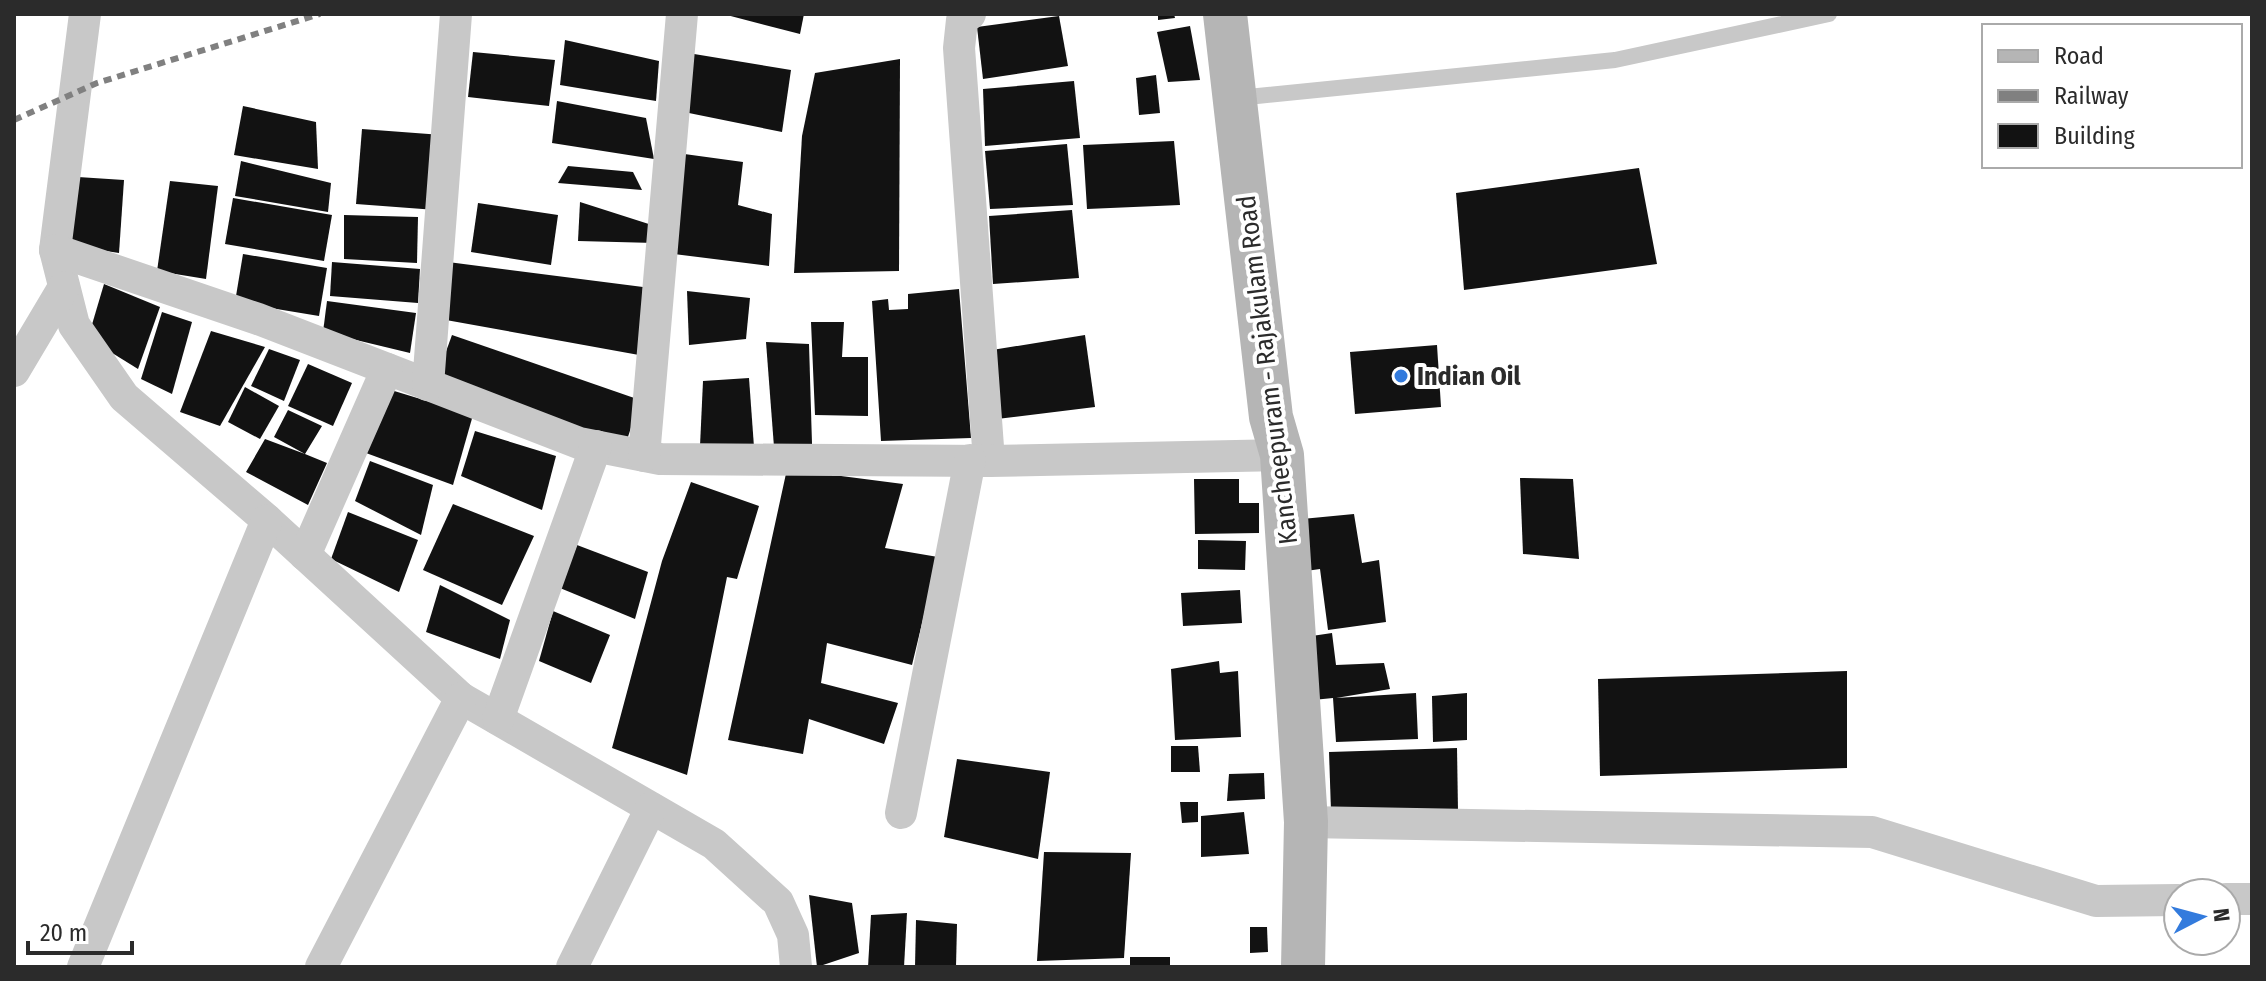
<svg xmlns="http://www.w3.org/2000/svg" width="2266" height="981" font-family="'Fira Sans Condensed',sans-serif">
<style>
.building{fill:#121212}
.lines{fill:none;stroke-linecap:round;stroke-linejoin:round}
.service{stroke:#c8c8c8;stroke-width:16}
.minor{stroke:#c8c8c8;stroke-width:32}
.secondary{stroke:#b5b5b5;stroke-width:44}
.rail{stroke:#808080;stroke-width:6;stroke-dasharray:8 6;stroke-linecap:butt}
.poi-dot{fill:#337bdd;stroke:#fff;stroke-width:3}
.labels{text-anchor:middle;stroke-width:8;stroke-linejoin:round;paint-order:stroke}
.street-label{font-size:26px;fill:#2b2b2b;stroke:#fff}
.poi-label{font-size:26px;font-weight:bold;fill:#2b2b2b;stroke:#fff;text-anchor:start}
</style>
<rect width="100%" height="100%" fill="#fff"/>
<g class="building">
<path d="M723,14h81l-4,20z"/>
<path d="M1158,14h16l1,4 -17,2z"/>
<path d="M1059,16l9,50 -85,13 -6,-52z"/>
<path d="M1190,26l10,54 -32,2 -11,-50z"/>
<path d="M565,40l94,21 -3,40 -96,-16z"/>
<path d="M473,52l82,8 -6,46 -81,-9z"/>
<path d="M688,53l103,17 -9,62 -103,-21z"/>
<path d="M900,59l-1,212 -105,2 8,-137 13,-63z"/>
<path d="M1156,75l4,38 -21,2 -3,-37z"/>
<path d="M1074,81l6,57 -95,8 -2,-57z"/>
<path d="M557,101l89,17 8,41 -102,-16z"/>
<path d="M243,106l73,16 2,47 -84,-14z"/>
<path d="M362,129l80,6 -6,75 -80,-6z"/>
<path d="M1174,141l6,64 -93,4 -4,-64z"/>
<path d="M1067,144l6,61 -83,4 -5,-58z"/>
<path d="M677,153l66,9 -5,43 34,9 -3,52 -103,-13z"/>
<path d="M241,161l90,22 -3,29 -93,-16z"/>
<path d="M568,166l65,6 9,18 -84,-7z"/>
<path d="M1639,168l18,96 -193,26 -8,-97z"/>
<path d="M78,177l46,3 -5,73 -52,-8z"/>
<path d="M170,181l48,5 -12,93 -49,-8z"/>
<path d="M233,198l99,17 -8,46 -99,-17z"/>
<path d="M580,202l75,24v17l-77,-2z"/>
<path d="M478,203l80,12 -7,50 -80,-13z"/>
<path d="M1072,210l7,68 -86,6 -4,-68z"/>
<path d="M344,215l74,2 -1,46 -73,-4z"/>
<path d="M243,254l84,14 -8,48 -84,-14z"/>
<path d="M332,262l88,7 -2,34 -88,-7z"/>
<path d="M448,262l195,25 -4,68 -193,-35z"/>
<path d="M104,284l56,23 -22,62 -50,-31z"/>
<path d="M959,289l12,149 -90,3 -9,-140 16,-2 1,11 19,-1v-15z"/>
<path d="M687,291l63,7 -4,41 -57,6z"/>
<path d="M327,301l89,12 -6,40 -87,-21z"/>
<path d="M162,312l30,10 -20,72 -31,-15z"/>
<path d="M811,322h33l-2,35h26v59l-53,-1z"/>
<path d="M211,331l54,16 -45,79 -40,-14z"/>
<path d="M452,335l188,65 -15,46 -189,-67z"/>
<path d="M1085,335l10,72 -98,12 -5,-69z"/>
<path d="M766,342l43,2 3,100 -38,3z"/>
<path d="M1437,345l4,62 -86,7 -5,-62z"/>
<path d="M269,349l31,11 -16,41 -33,-15z"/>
<path d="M308,364l44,19 -19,43 -45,-20z"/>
<path d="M749,378l5,69 -54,-1 3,-65z"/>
<path d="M245,387l34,19 -19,33 -32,-17z"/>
<path d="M391,390l82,25 -20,70 -87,-32z"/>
<path d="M288,410l34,16 -17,28 22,9 -19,42 -62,-33 19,-33 40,15 -31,-17z"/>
<path d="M475,431l81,25 -14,54 -81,-34z"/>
<path d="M370,461l63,24 -12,50 -66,-34z"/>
<path d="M787,469l116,15 -18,64 53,9 -26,108 -85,-22 -6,40 77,20 -14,41 -75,-25 -6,35 -75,-14z"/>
<path d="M1520,478l53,1 6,80 -56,-5z"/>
<path d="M1194,479h45v24h20v30l-64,1z"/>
<path d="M691,482l68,24 -22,73 -10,-2 -40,198 -75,-27 50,-187z"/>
<path d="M453,504l81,32 -32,69 -79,-35z"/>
<path d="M348,512l70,28 -19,52 -68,-33z"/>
<path d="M1354,514l8,49 17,-3 7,62 -58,8 -8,-61 -14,2 -4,-52z"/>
<path d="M1198,540l48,1 -1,29 -47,-1z"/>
<path d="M577,545l71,27 -13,47 -75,-31z"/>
<path d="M440,585l70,35 -10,39 -74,-27z"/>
<path d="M1240,590l2,33 -59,3 -2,-33z"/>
<path d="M553,611l57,24 -19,48 -52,-22z"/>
<path d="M1332,633l4,32 48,-2 6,26 -54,9 80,-5 2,46 -82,3 -3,-44 -20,2 -8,-63z"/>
<path d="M1219,661l1,12 18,-2 3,66 -66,3 -4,-71z"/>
<path d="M1847,671v97l-247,8 -2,-97z"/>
<path d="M1467,693v47l-34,2 -1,-46z"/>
<path d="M1171,746h27l2,26h-29z"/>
<path d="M1457,748l1,64 -127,-1 -2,-59z"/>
<path d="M957,759l93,13 -12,87 -94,-22z"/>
<path d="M1264,773l1,26 -38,2 2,-27z"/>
<path d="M1180,802h18v20l-16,1z"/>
<path d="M1244,812l5,42 -48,3v-41z"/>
<path d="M1044,852l87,1 -7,105 -87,3z"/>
<path d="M809,895l43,8 7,50 -42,14z"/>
<path d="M907,913l-3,54h-36l3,-52z"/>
<path d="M916,920l41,4 -1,43h-41z"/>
<path d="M1250,927h17l1,25 -18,1z"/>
<rect x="1130" y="957" width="40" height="10"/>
</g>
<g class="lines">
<path class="service" d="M1238,98l377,-38 214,-46"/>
<g class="minor">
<path d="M85,14l-30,236 19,75 50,72 143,123 194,178 253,146 64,58 15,33 3,32"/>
<path d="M970,14l-8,6 -3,28 30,413"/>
<path d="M55,250l203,69 321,124 81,16 329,2 293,-6"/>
<path d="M14,371l50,-84"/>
<path d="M428,385l28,-371"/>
<path d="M644,456l38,-442"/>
<path d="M305,555l82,-186"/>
<path d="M498,719l98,-273"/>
<path d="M901,813l69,-353"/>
<path d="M1306,822l566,10 224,69 82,-1"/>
<path d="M2226,899h26"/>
<path d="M83,967l184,-447"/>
<path d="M321,967l140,-269"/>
<path d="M572,967l79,-159"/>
</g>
<path class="secondary" d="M1225,14l46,403 11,38 24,367 -3,145"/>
<path class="rail" d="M14,120l83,-37 223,-69"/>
</g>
<circle class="poi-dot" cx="1401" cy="376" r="8"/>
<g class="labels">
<g class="street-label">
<text transform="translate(1267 370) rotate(-97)" y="9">Kancheepuram - Rajakulam Road</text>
</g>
<g class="poi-label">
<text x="1417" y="385">Indian Oil</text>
</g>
</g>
<rect width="2266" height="981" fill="none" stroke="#2b2b2b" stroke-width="32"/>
<rect x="1982" y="24" width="260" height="144" fill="#ffffff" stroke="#aaaaaa" stroke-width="2"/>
<rect x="1998" y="50" width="40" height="12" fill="#b5b5b5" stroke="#aaaaaa" stroke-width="2"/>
<text x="2054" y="64" font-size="24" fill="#2b2b2b">Road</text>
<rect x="1998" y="90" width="40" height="12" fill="#808080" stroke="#aaaaaa" stroke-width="2"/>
<text x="2054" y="104" font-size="24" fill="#2b2b2b">Railway</text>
<rect x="1998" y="124" width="40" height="24" fill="#121212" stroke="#aaaaaa" stroke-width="2"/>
<text x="2054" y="144" font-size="24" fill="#2b2b2b">Building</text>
<g transform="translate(2202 917) rotate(84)"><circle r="38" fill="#ffffff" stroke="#aaaaaa" stroke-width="2"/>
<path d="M0-6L14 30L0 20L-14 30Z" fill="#337bdd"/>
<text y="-12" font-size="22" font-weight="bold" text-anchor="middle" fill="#2b2b2b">N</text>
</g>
<path d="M28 941v12h104v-12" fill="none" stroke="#2b2b2b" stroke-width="4"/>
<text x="40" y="941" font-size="24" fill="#2b2b2b" stroke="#ffffff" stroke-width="6" paint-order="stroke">20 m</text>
</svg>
